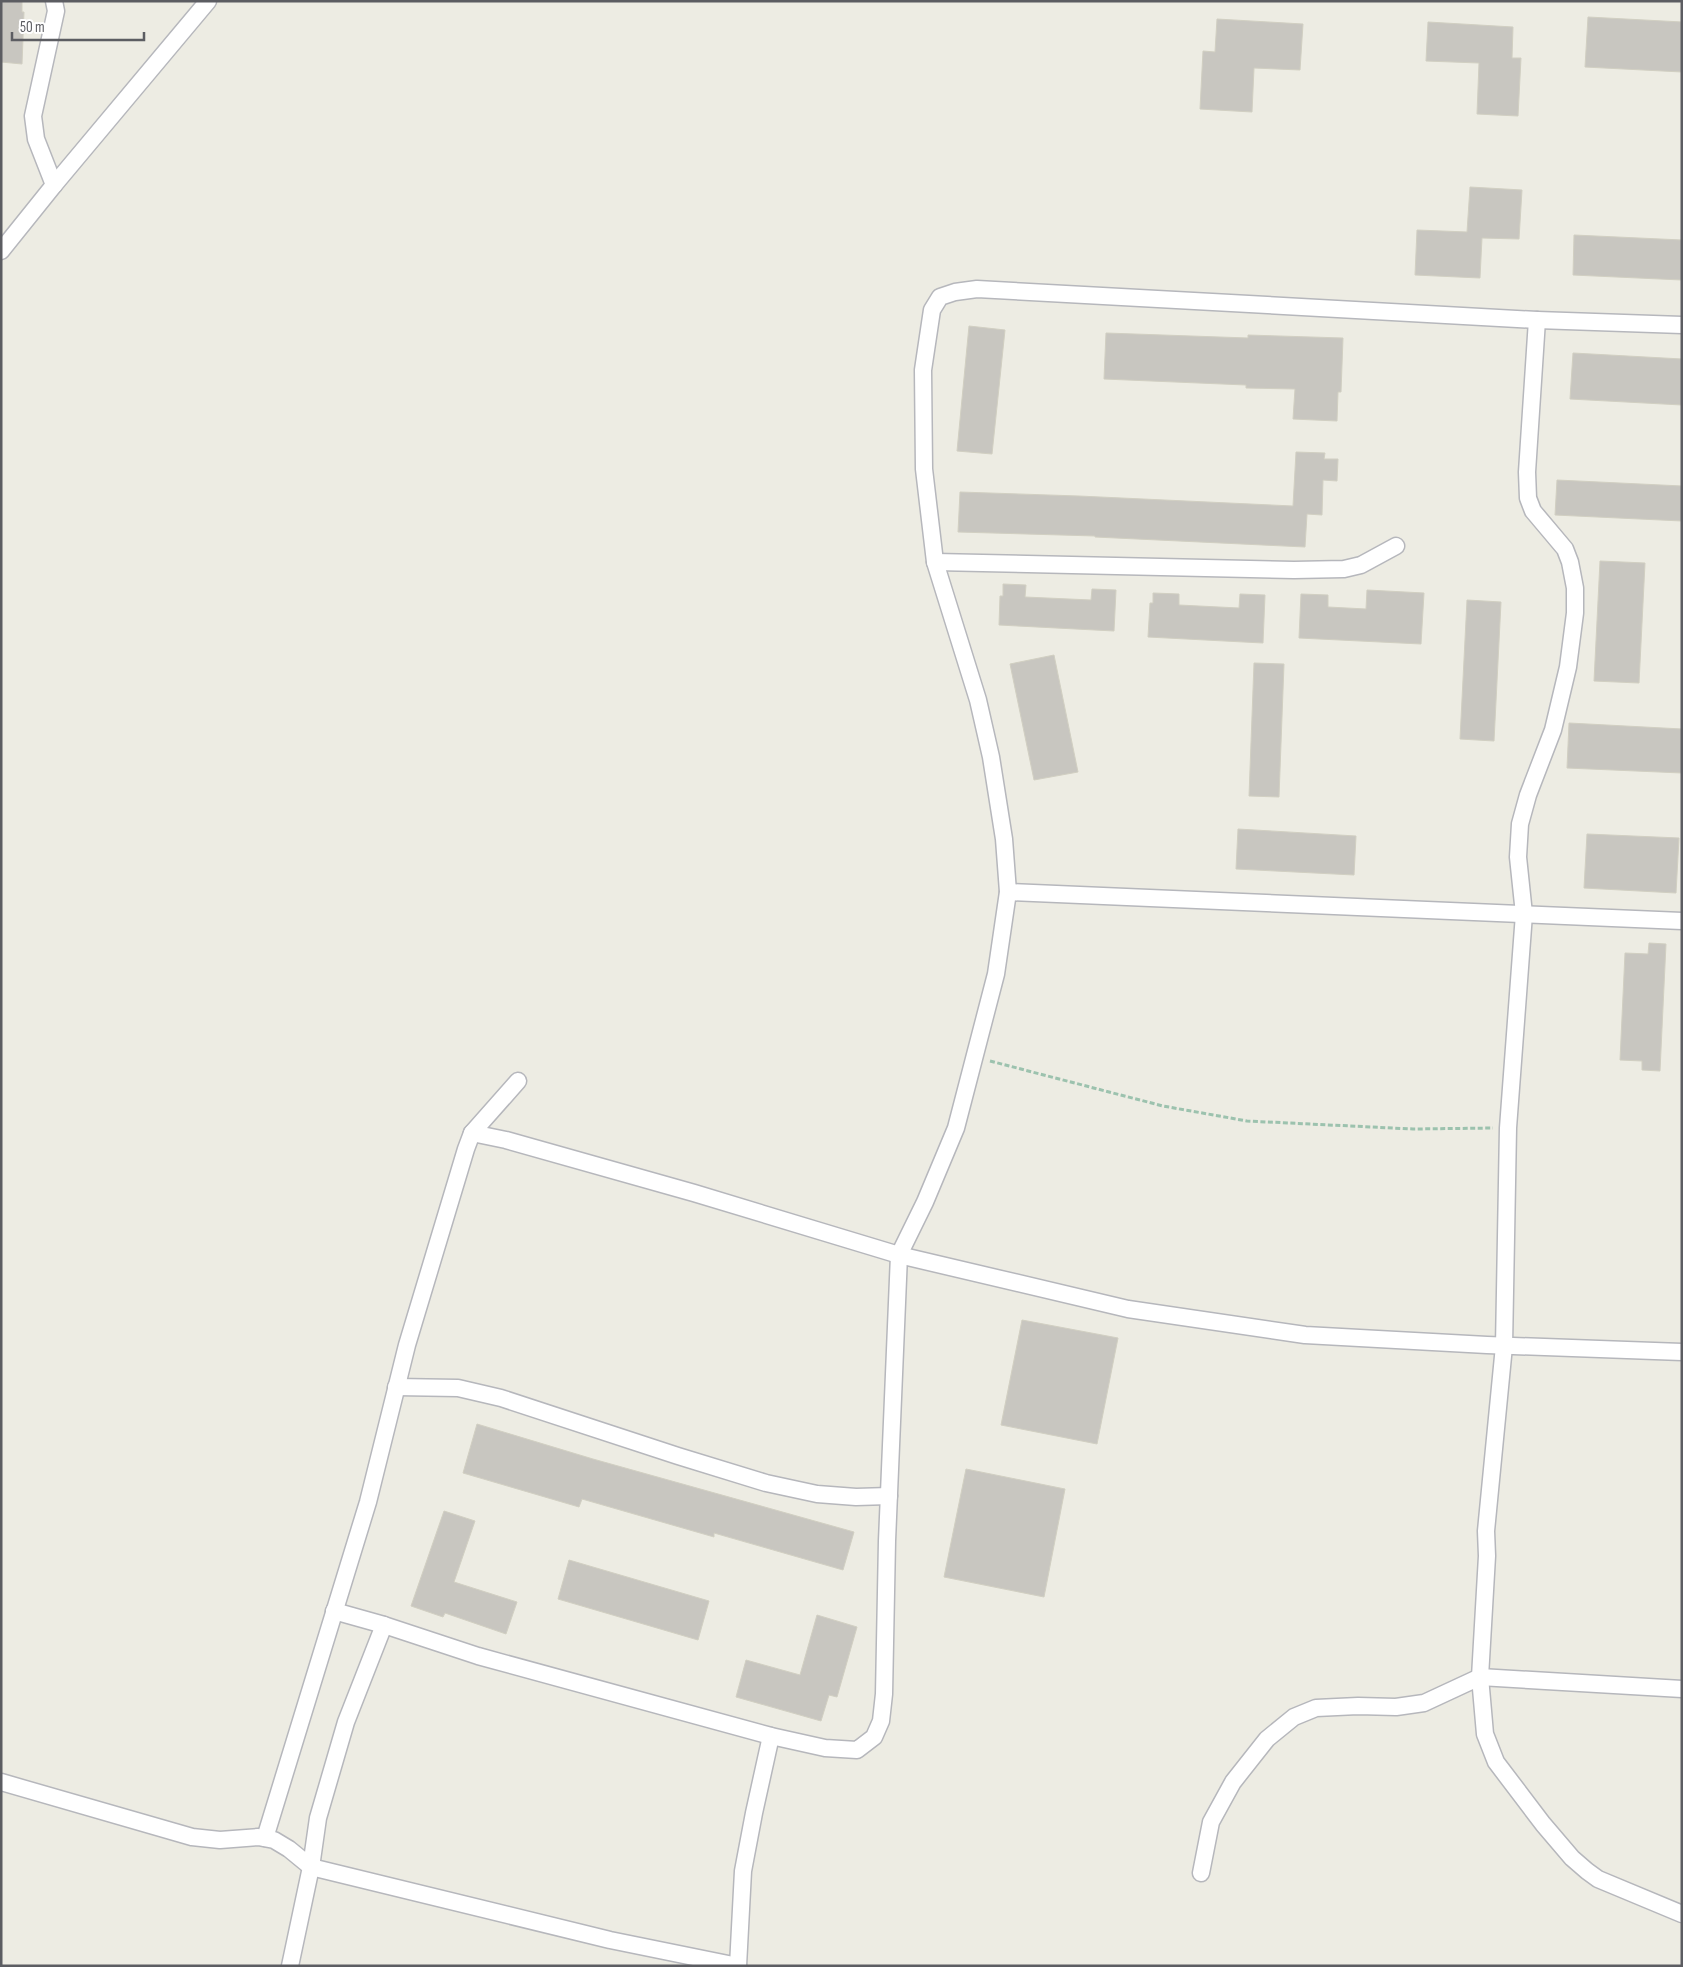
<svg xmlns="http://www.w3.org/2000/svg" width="1683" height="1967" font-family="'Sofia Sans Condensed',sans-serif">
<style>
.building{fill:#c8c6c0;stroke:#d1cfc2}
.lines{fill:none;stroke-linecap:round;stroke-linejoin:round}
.street-casing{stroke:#b6b7bc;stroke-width:19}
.path{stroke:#9cc2ae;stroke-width:3;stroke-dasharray:5 2.5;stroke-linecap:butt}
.street{stroke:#fff;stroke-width:16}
</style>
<rect width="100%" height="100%" fill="#edece3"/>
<g class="building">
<path d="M1,1h21v11h2l-2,52 -21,-2z"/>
<path d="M1588,17l94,5v50l-97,-5z"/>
<path d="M1217,19l86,5 -3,46 -46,-2 -2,44 -52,-3 3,-58 12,1z"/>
<path d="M1428,22l85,5 -1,31h9l-3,58 -41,-2 2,-51 -53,-2z"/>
<path d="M1470,187l52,3 -3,49 -37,-1 -2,40 -65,-3 2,-45 50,2z"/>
<path d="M1574,235l108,5v40l-109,-5z"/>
<path d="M969,326l36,4 -13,124 -35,-3z"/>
<path d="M1106,333l142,5v-3l95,3 -2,54h-3l-1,29 -44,-2 2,-30 -49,-1v-3l-142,-6z"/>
<path d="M1573,353l109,6v46l-112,-6z"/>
<path d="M1296,452l29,1 -1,6h14l-1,22 -14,-1 -1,35 -15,-1 -2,33 -210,-10v-1l-137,-4 2,-40 119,4 214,10z"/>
<path d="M1557,480l125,6v35l-127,-6z"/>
<path d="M1600,561l45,2 -6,120 -45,-2z"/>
<path d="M1003,584l23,1 -1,12 66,3 1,-11 24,1 -2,41 -115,-6 1,-29h3z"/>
<path d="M1367,590l57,3 -3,51 -122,-6 2,-44 27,1v12l38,2z"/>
<path d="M1153,593l26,1v11l60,3 1,-14 25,1 -2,48 -115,-6 2,-34h3z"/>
<path d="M1467,600l34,2 -7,139 -34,-2z"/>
<path d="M1054,655l24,117 -44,8 -24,-116z"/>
<path d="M1254,663l30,1 -5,133 -30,-1z"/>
<path d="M1569,723l113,6v44l-115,-5z"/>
<path d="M1238,829l118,7 -2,39 -118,-6z"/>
<path d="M1587,834l92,4 -3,55 -92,-5z"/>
<path d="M1649,943l17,1 -6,127 -18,-1v-9l-22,-1 5,-107 23,1z"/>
<path d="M1022,1320l96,18 -21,106 -96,-19z"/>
<path d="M477,1424l116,35 261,73 -11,38 -129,-37v4l-132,-38 -3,8 -116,-34z"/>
<path d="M966,1469l99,20 -21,108 -100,-20z"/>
<path d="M444,1511l31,10 -21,61 63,20 -11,32 -61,-21 -2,4 -32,-11z"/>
<path d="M569,1560l140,41 -11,39 -140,-41z"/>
<path d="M817,1615l40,12 -20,70 -8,-2 -8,26 -85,-24 10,-37 54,15z"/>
</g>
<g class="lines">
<g class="street-casing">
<g id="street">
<path d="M54,185l154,-184"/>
<path d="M1,251l53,-66 -18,-46 -3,-23 23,-105 -2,-10"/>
<path d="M1537,320l-10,152 1,26 5,13 32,38 5,13 5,26v25l-7,54 -15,63 -25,65 -8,29 -2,33 6,57 -16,214 -4,218 -18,185 1,25 -7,121 5,57 11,28 47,62 29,34 15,13 11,8 84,35"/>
<path d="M935,562l359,8 50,-1 17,-4 35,-19"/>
<path d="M1008,892l674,29"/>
<path d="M472,1133l34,7 188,53 205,62 229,54 177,26 182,10 195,7"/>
<path d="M396,1387l62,1 43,10 177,58 88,27 51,11 39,3 33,-1"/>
<path d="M334,1611l50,14 94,31 293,80 54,12 32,2 17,-13 7,-16 3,-27 3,-153 12,-286 26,-53 31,-74 40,-154 12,-82 -4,-53 -13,-82 -13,-57 -43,-138 -11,-93 -1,-99 9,-60 8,-13 15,-5 22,-3 560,31 145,5"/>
<path d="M1,1782l191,55 28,3 38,-3 16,3 15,9 22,18 299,73 128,26"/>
<path d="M265,1838l103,-336 39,-157 59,-196 6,-16 46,-52"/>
<path d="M1201,1873l10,-51 22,-40 34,-43 27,-22 22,-9 42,-2 38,1 28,-4 56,-26 202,12"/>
<path d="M290,1966l21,-99 7,-49 28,-96 38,-97"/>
<path d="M738,1966l5,-95 11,-58 17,-77"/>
</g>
</g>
<path class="path" d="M990,1061l173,45 84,15 166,8 80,-1"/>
<use href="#street" class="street"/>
</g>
<rect width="1683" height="1967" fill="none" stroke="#5c5d62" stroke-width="5"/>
<path d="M12 32v8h132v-8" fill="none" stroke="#5c5d62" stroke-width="2.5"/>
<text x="20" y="32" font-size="15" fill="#5c5d62" stroke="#ffffff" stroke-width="4" paint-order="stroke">50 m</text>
</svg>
